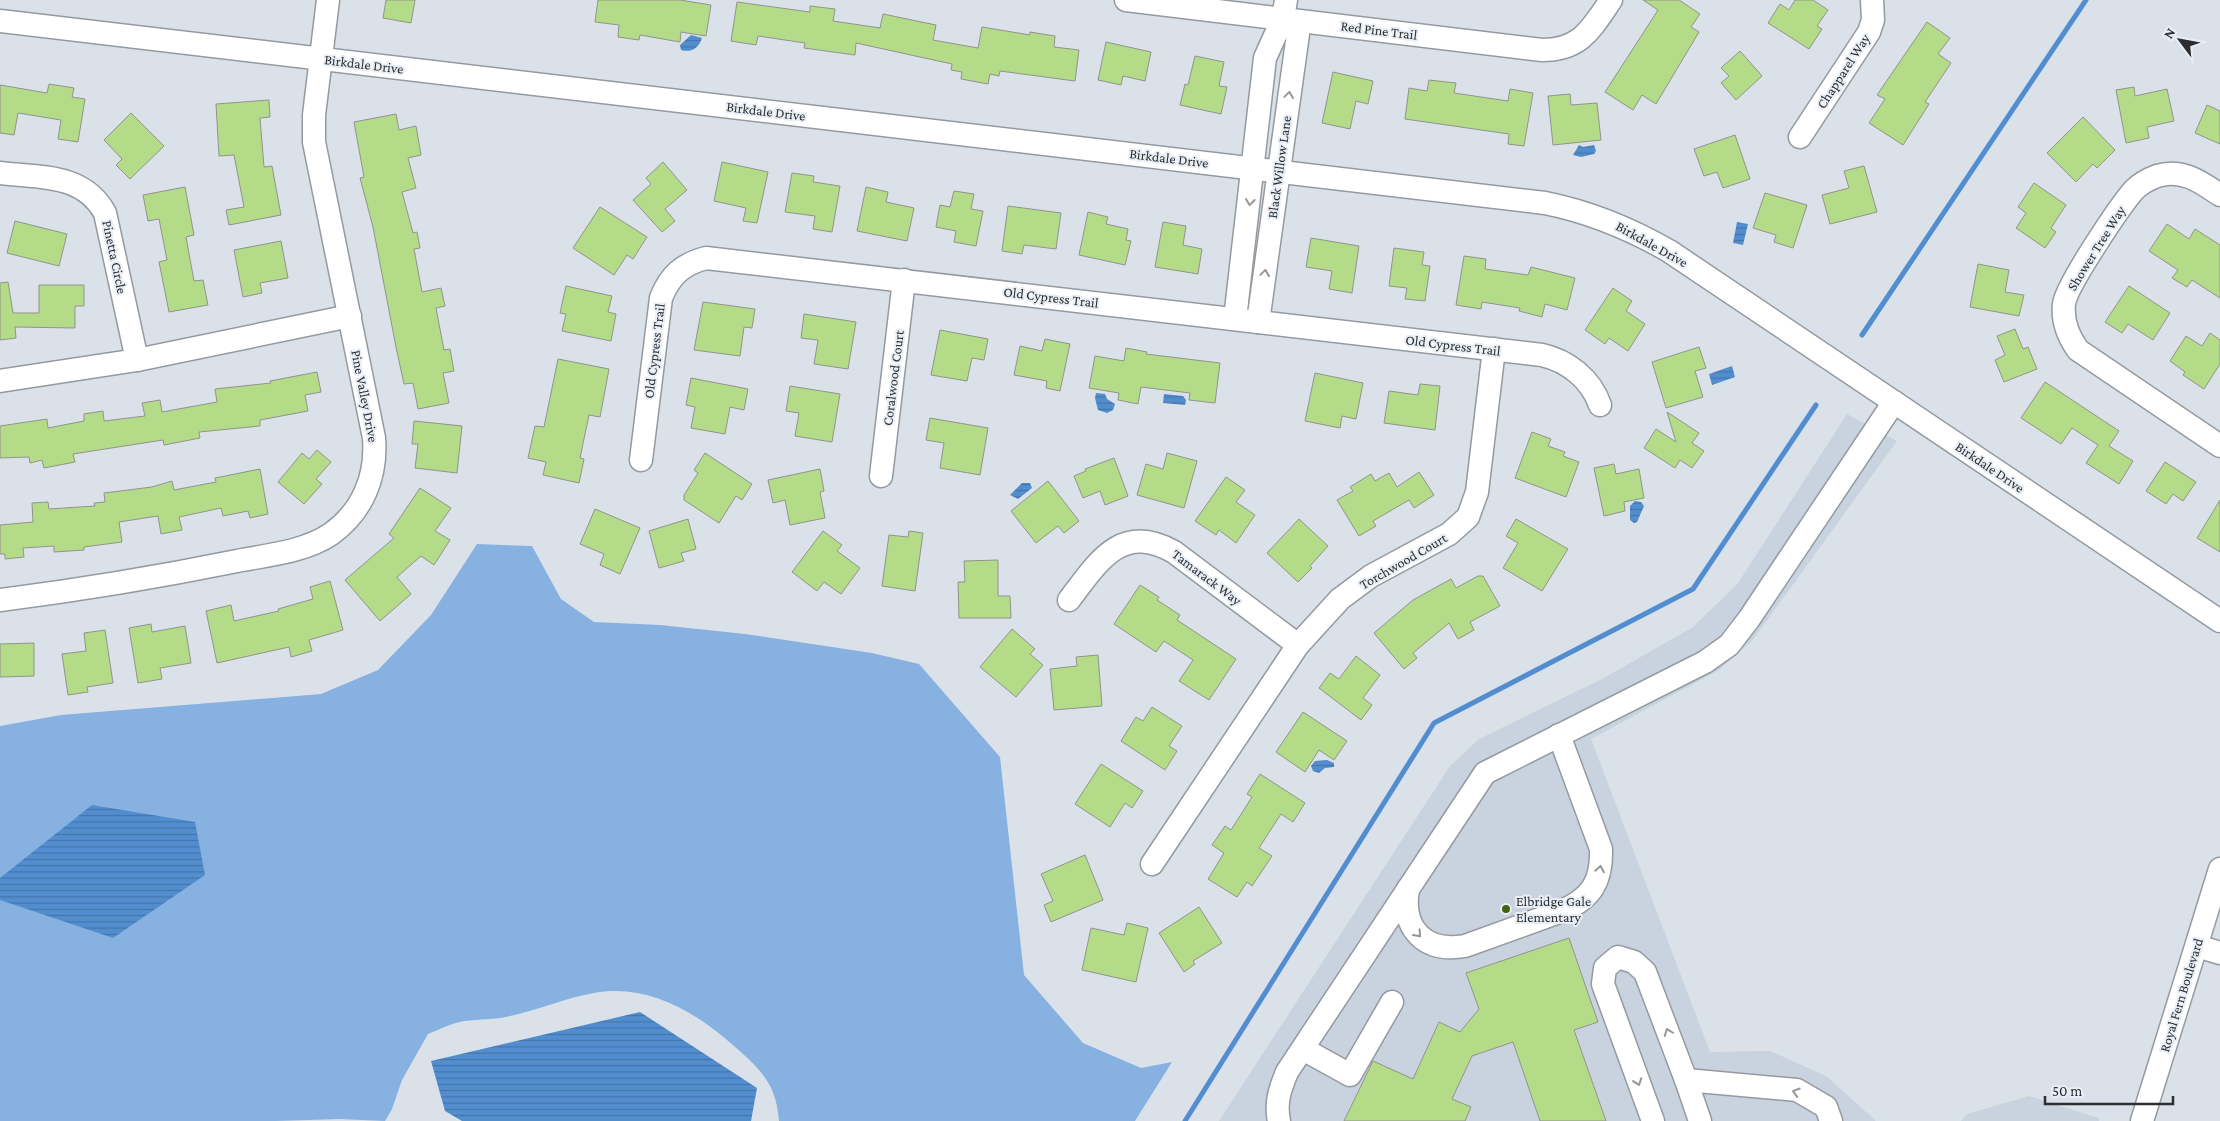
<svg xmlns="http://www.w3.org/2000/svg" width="2220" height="1121" font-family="'Crimson Pro',serif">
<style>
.built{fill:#c8d3df}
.grass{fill:#86b1e1}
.water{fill:url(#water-rules)}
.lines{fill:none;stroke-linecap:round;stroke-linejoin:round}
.stream{stroke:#528ecf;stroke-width:5}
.building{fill:#b4db88;stroke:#91948d}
.minor-casing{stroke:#949aa0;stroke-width:25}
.minor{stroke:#fff;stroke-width:22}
.oneway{stroke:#969698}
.poi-dot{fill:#446216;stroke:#e8eef5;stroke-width:2}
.labels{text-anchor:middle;stroke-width:4;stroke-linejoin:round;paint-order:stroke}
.street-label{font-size:14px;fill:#2c2e30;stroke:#e8eef5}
.poi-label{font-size:14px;fill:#2c2e30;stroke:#e8eef5;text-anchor:start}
</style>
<defs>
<pattern id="water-rules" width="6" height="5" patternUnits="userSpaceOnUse" patternTransform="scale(1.25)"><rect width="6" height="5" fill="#528ecf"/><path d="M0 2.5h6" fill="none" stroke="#4474a8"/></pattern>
</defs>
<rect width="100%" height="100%" fill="#dbe1e8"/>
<g class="built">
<path d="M1847,414l50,27 -145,200 -33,29 -128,69 119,313 60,-1 56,25 50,45h-657l231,-355 29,-27 123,-60 91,-52 45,-44z"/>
<path d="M2029,1096l70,22v3h-138l6,-7z"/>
</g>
<path class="grass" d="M477,544l55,2 29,53 33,23 66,3 85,9 127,19 47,11 81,93 24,218 59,68 58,25 31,-6 -37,59h-356c-3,-38 -18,-51 -45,-75 -38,-34 -87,-63 -140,-53 -29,5 -56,17 -84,23 -15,4 -31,3 -46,5 -12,2 -24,8 -36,13l-26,46 -10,29 -7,12 -46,-2 -63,2h-276v-395l61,-11 260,-21 57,-24 53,-55z"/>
<g class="water">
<path d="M691,35l11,3c-3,10 -11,15 -21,12l-1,-5z"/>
<path d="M1579,145l4,2 11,-2 2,6 -2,3 -13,3 -8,-2z"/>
<path d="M1737,222l11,2 -5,21 -10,-2z"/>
<path d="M1732,366l3,11 -23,8 -3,-11z"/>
<path d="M1096,393l9,1 2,5 8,5 -2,6 -6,3 -9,-3 -3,-12z"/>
<path d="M1164,394l19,2 3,4 -1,5 -22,-2z"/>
<path d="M1022,483h8l2,5 -14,11 -8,-4z"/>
<path d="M1635,501l6,1 3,4 -7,16 -3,1 -4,-3v-14z"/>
<path d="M1327,760l7,3v4l-9,1 -6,5 -6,-2 -2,-5 4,-5z"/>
<path d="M92,805l103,17 10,53 -92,63 -113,-38v-22z"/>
<path d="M640,1012l117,76 -6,33h-289l-17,-10 -14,-50z"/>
</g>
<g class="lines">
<g class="stream">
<path d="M1862,335l224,-335"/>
<path d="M1185,1121l249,-398 259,-134 123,-184"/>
</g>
</g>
<g class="building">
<path d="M386,0h29l-4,23 -28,-5z"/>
<path d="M598,0h82l31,5 -5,31 -25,-4 -1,10 -40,-7 -1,5 -21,-3 1,-12 -24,-3z"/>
<path d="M1643,0h36l21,14 -9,13 8,5 -43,72 -14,-9 -9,15 -28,-18 53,-82z"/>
<path d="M1795,0h18l15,10 -11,16 5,3 -13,20 -41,-26 12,-19 9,6z"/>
<path d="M737,2l73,10v-6l25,3 -2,12 47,7 3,-14 53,11 -3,15 45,8 4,-21 48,8v-3l25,4 -1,11 25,3 -4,31 -75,-10 -1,5 -9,-2 -2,10 -27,-5 1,-7 -11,-2 1,-6 -96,-21 -1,12 -51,-7 1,-5 -47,-7 -2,9 -25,-4z"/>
<path d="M1927,22l23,16 -12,16 13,9 -26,39 4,2 -26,41 -34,-22 16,-24 -8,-4z"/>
<path d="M1106,42l45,10 -6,29 -22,-5 -2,9 -23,-5z"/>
<path d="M1740,51l22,25 -26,24 -15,-17 8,-7 -8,-8z"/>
<path d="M1195,56l29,6 -5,24 8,1 -6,27 -41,-9 5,-21 3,1z"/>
<path d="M1333,72l40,9 -5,23 -12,-3 -6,28 -28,-6z"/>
<path d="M1429,80l27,3 -2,10 54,8 2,-12 23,4 -9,53 -16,-2 1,-10 -104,-15 4,-31 18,3z"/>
<path d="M49,84l25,4 -2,9 13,2 -7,43 -20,-3 3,-19 -43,-7 -4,22 -14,-2v-48l47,8z"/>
<path d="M2134,87l1,9 32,-7 7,32 -27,6 2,11 -23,5 -10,-53z"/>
<path d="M1570,94l1,11 26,-2 4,37 -48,5 -5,-49z"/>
<path d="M269,100l1,17 -10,1 4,49 8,-1 9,49 -52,10 -3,-15 18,-3 -10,-52 -15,1 -3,-52z"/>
<path d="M2207,105l13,6v33l-25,-11z"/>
<path d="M131,113l33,33 -34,33 -14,-14 6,-6 -18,-19z"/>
<path d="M396,114l3,16 17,-4 5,29 -13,3 8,30 -14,4 11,41 4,-1 3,16 -6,1 8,43 19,-4 4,18 -9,2 8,42 6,-1 4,22 -11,2 6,30 -31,6 -5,-26 -9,1 -8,-37 -23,-120 -13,-49 4,-1 -10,-55z"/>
<path d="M2083,117l32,33 -18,18 -4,-4 -17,18 -29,-29z"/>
<path d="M1735,135l15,44 -27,9 -6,-16 -13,4 -10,-27z"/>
<path d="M663,162l24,28 -22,19 10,12 -13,11 -29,-32 18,-16 -5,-6z"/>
<path d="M722,162l46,10 -11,51 -14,-2 3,-13 -32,-7z"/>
<path d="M1864,166l13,46 -47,12 -8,-29 27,-7 -5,-17z"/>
<path d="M792,173l22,3 -1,6 27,4 -8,46 -19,-3 2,-13 -30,-4z"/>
<path d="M2034,183l32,22 -15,23 5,4 -11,16 -29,-20 10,-15 -8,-6z"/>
<path d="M185,187l9,48 -8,2 8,44 9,-1 5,25 -39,7 -10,-50 8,-2 -8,-41 -11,2 -5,-26z"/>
<path d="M866,187l22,5 -2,10 28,6 -7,33 -50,-10z"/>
<path d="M954,191l20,3 -3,15 12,2 -7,35 -22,-4 2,-11 -20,-4 4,-22 10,2z"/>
<path d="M1765,193l42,12 -14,43 -19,-6 2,-7 -23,-7z"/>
<path d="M1008,206l53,7 -5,36 -32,-4 -2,9 -20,-3z"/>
<path d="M600,207l47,30 -14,22 -6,-4 -13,20 -41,-27z"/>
<path d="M1088,212l20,5 -2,7 22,5 -2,11 5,1 -6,24 -46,-10z"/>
<path d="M15,221l52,13 -8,32 -52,-13z"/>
<path d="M1163,222l23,4 -3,19 19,4 -4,25 -43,-7z"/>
<path d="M2167,224l22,15 6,-10 25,16v53l-28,-18 -5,7 -15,-9 6,-8 -29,-19z"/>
<path d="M1311,238l48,8 -7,47 -23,-4 3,-18 -26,-4z"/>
<path d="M281,241l7,37 -28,5 2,10 -19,4 -9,-47z"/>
<path d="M1394,248l30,4 -2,13 8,1 -5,35 -20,-2 2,-11 -18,-2z"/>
<path d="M1464,256l22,3 -1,10 43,6 3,-8 44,11 -8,32 -22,-6 -3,13 -23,-6 1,-3 -38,-6 -1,7 -25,-4z"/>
<path d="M1978,264l31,6 -4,22 19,3 -5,21 -49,-9z"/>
<path d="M8,282l5,31h26v-28h45v21h-9v22l-60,-1 1,11 -16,2v-57z"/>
<path d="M566,286l46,10 -4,16 8,2 -5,27 -49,-10 4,-17 -6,-1z"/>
<path d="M2129,286l41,27 -17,27 -25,-16 -6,9 -17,-11z"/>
<path d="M1613,288l19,13 -6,10 19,13 -17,27 -19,-13 -4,6 -20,-14z"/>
<path d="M703,302l52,7 -3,19 -8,-1 -4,29 -46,-6z"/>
<path d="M804,314l52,8 -8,47 -34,-5 4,-24 -17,-2z"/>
<path d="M2015,329l8,20 5,-2 9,22 -33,13 -9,-22 10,-5 -8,-19z"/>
<path d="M940,330l48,9 -4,21 -12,-2 -5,23 -36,-6z"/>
<path d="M2210,333l10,7v24l-16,25 -21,-14 2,-3 -15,-11 16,-25 16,10z"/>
<path d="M1045,339l25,5 -10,47 -14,-3 1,-7 -33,-6 6,-29 22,5z"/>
<path d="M1699,347l7,21 -11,3 8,26 -37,11 -14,-46z"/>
<path d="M1126,348l21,4 -1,2 74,9 -5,40 -26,-3 1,-7 -49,-6 -3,17 -20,-4 1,-7 -30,-5 6,-32 29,5z"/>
<path d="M558,359l51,10 -9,48 -11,-2 -9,43 4,1 -5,24 -36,-8 3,-13 -18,-4 7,-32 9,1z"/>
<path d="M317,372l4,20 -16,3 3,16 -48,9v6l-61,6 1,6 -36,7 -1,-5 -90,14 2,8 -31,6 -2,-8 -12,3 -1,-6 -29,1v-32l47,-7 1,9 36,-7v-7l19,-3 1,10 41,-5 -3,-13 18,-3 2,12 55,-10 -2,-13 56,-6 -1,-2z"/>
<path d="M1315,373l48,10 -7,36 -14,-3 -2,12 -35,-7z"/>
<path d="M691,378l57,11 -4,21 -14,-3 -5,27 -34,-6 4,-21 -9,-2z"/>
<path d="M2045,382l74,49 -10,15 24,15 -14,23 -33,-21 12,-18 -26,-17 -11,16 -40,-26z"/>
<path d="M1420,384l20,2 -5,44 -51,-7 5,-32 29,4z"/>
<path d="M790,386l50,8 -8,48 -37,-6 4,-23 -13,-2z"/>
<path d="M1667,412l32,21 -7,10 12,8 -12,17 -12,-8 -5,8 -31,-20 12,-19 20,13z"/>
<path d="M930,418l58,10 -8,47 -40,-7 4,-25 -18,-3z"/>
<path d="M414,421l48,5 -5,47 -42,-5 3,-24h-6z"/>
<path d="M1532,432l19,7 -3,7 17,6 -2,4 16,6 -13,35 -51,-19z"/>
<path d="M317,450l14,12 -15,17 6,5 -18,20 -26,-22 24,-29 7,6z"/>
<path d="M705,453l47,31 -10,16 -6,-4 -17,27 -35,-23v-5l14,-22 -4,-3z"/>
<path d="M1167,453l30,8 -13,47 -47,-13 9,-31 17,5z"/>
<path d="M1114,458l14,38 -23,9 -5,-14 -17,7 -9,-22 12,-5 -1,-2z"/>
<path d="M2165,462l31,20 -13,19 -10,-7 -7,10 -20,-13z"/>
<path d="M1614,464l2,10 23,-5 5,29 -20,4 1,9 -21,5 -10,-48z"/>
<path d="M260,469l8,45 -18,4 -2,-7 -25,5 -2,-8 -42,9 3,13 -21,4 -3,-18 -39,6 3,20 -38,5v3l-30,2v-6l-31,2 1,9 -19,2v-5h-5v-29l33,-3 -1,-19 16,-1 1,7 46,-3 -1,-3 11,-1 -1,-9 48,-6 20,-6 2,9 42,-8 -1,-4z"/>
<path d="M820,469l4,22 -4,1 5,26 -35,7 -5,-25 -12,3 -5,-23z"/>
<path d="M1419,472l15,23 -20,13 -5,-8 -36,21 3,5 -17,10 -22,-36 16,-9 -3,-4 21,-13 4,7 14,-8 8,14z"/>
<path d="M1226,477l19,13 -9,12 19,13 -19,28 -17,-13 -3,5 -21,-14z"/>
<path d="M1048,481l31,40 -15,12 -6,-7 -22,17 -25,-32z"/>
<path d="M420,488l31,20 -16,23 15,9 -16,25 -13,-9 -24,21 14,17 -31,27 -35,-41 49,-42 -5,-4z"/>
<path d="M2220,500v52l-23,-14z"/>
<path d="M595,509l45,19 -20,46 -20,-9 4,-11 -24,-10z"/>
<path d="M688,519l8,30 -15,4 3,8 -25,7 -10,-37z"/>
<path d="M1299,519l29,27 -18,20 2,2 -14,14 -31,-29z"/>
<path d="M1516,519l52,30 -26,42 -39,-23 15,-25 -12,-7z"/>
<path d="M823,531l19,14 -5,6 23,17 -19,26 -17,-12 -7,9 -25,-19z"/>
<path d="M909,531l14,2 -8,58 -33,-5 7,-51 19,2z"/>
<path d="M998,560v36h12l1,22h-52l-1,-36h7l-1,-21z"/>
<path d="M1478,576h5l17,30 -30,16 4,8 -16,9 -9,-16 -36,30 4,5 -13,11 -30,-36 39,-33 38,-21 5,9z"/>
<path d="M330,581l13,49 -34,10 3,11 -21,6 -2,-10 -72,16 -11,-52 25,-6 3,16 45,-10 -1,-2 35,-10 -3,-12z"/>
<path d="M1140,585l19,12 -2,3 23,15 -3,5 59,39 -27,41 -30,-19 14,-21 -29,-19 -8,11 -42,-28z"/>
<path d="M151,624l1,8 33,-6 6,37 -31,5 2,11 -24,4 -9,-55z"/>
<path d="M1012,629l23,20 -5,5 13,11 -27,32 -36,-30z"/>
<path d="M105,630l8,53 -26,4 1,5 -20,3 -6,-41 24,-3 -2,-18z"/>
<path d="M34,643v33l-34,1v-33z"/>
<path d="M1098,655l4,51 -48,4 -4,-41 27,-3 -1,-9z"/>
<path d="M1356,656l24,19 -17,23 9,7 -11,15 -42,-32 11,-15 9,6z"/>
<path d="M1152,707l30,19 -13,20 8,5 -12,19 -44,-29 15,-24 7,4z"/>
<path d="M1303,712l44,29 -13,19 -15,-10 -14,22 -29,-20z"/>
<path d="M1101,764l42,27 -11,17 -7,-5 -15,24 -35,-23z"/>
<path d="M1260,774l45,29 -12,19 -12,-8 -22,34 13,8 -20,30 -5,-4 -10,15 -29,-18 16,-26 -12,-8 13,-19 6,4 21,-33 -5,-3z"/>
<path d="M1085,855l18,45 -52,22 -7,-17 9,-4 -12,-27z"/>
<path d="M1199,907l23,36 -29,18 2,3 -11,8 -25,-39z"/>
<path d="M1127,923l21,5 -12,54 -54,-12 9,-42 33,7z"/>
<path d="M1569,938l29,84 -24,8 32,91h-66l-27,-79 -41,14 -20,43 19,8 -6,14h-121l29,-60 40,18 26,-57 21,10 19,-23 -13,-36z"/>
</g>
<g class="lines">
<g class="minor-casing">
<g id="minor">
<path d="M1126,0l416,50c39,0 49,-21 69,-50"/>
<path d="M0,21l1545,182c45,9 84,25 124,48l551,370"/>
<path d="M1800,137l69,-105 4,-12 -1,-20"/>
<path d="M0,173c40,5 83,0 105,40l32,147"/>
<path d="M2220,195c-19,-13 -38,-27 -63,-19 -8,3 -17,8 -23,14 -14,16 -68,96 -70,114 -2,18 4,32 14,46l142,96"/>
<path d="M1235,319l30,-261 18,-40 3,-18"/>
<path d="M1258,322l40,-288 -15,-16"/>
<path d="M0,381l137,-21 213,-44"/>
<path d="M641,460l20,-162c9,-23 22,-34 45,-40l836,97c26,6 49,24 58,50"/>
<path d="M881,476l23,-196"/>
<path d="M0,600c80,-10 158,-23 237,-39 31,-6 67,-9 94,-27 32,-23 46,-58 43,-96l-60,-296v-27l14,-115"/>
<path d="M1069,600c29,-38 52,-78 105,-48l124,93"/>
<path d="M1152,864l146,-219 42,-46 31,-23 78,-42 19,-17 9,-25 17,-143"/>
<path d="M1408,889c-7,40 17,64 57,57l97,-35c30,-13 40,-30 39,-62l-42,-114"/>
<path d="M2197,946l23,7"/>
<path d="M1303,1049l47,26 42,-73"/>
<path d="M1686,1080l14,41"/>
<path d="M1279,1121c-4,-18 1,-32 8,-49l198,-299 220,-111 24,-17 20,-26 145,-217"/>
<path d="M1653,1121l-50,-137 2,-16 13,-11 16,5 11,10 41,108 111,10 29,17 5,14"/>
<path d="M2142,1121l78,-252"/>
</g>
</g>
<use href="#minor" class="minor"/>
</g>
<defs><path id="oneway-chevron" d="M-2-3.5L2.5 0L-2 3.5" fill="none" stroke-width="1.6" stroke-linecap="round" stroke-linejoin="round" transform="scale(1.25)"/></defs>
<g class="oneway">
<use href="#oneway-chevron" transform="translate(1289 95) rotate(-82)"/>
<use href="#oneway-chevron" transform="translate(1250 202) rotate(97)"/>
<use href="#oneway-chevron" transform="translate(1265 273) rotate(-82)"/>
<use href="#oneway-chevron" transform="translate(1600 869) rotate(-80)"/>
<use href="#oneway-chevron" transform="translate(1418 934) rotate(48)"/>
<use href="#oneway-chevron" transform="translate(1668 1032) rotate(-111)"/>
<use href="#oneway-chevron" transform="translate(1638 1082) rotate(70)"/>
<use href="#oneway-chevron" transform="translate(1796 1092) rotate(-163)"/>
</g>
<circle class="poi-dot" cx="1506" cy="909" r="5"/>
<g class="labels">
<g class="street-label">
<text transform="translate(1379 30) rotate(7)" y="5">Red Pine Trail</text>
<text transform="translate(364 64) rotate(7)" y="5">Birkdale Drive</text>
<text transform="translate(1843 71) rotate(-57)" y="5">Chapparel Way</text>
<text transform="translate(766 111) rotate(7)" y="5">Birkdale Drive</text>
<text transform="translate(1169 158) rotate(7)" y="5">Birkdale Drive</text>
<text transform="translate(1279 167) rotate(-82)" y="5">Black Willow Lane</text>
<text transform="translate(1652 244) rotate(29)" y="5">Birkdale Drive</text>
<text transform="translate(2096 248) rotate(-58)" y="5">Shower Tree Way</text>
<text transform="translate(115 257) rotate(78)" y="5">Pinetta Circle</text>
<text transform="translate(1051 297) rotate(7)" y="5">Old Cypress Trail</text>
<text transform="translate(1453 345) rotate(7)" y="5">Old Cypress Trail</text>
<text transform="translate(654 351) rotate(-83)" y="5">Old Cypress Trail</text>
<text transform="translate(893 378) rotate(-83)" y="5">Coralwood Court</text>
<text transform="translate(365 396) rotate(79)" y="5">Pine Valley Drive</text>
<text transform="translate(1990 467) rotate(34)" y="5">Birkdale Drive</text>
<text transform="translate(1403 561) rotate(-30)" y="5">Torchwood Court</text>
<text transform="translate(1207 577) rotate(37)" y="5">Tamarack Way</text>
<text transform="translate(2181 995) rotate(-73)" y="5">Royal Fern Boulevard</text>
</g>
<g class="poi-label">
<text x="1516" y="906">Elbridge Gale<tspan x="1516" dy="16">Elementary</tspan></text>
</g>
</g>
<g transform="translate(2180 40) rotate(302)" stroke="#e8eef5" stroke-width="4" paint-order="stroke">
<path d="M0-4L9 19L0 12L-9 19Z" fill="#2c2e30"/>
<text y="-8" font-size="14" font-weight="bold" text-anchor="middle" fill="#2c2e30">N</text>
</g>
<path d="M2045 1096v8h128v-8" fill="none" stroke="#2c2e30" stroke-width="2.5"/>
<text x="2052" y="1096" font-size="15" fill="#2c2e30" stroke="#e8eef5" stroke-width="4" paint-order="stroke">50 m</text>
</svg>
